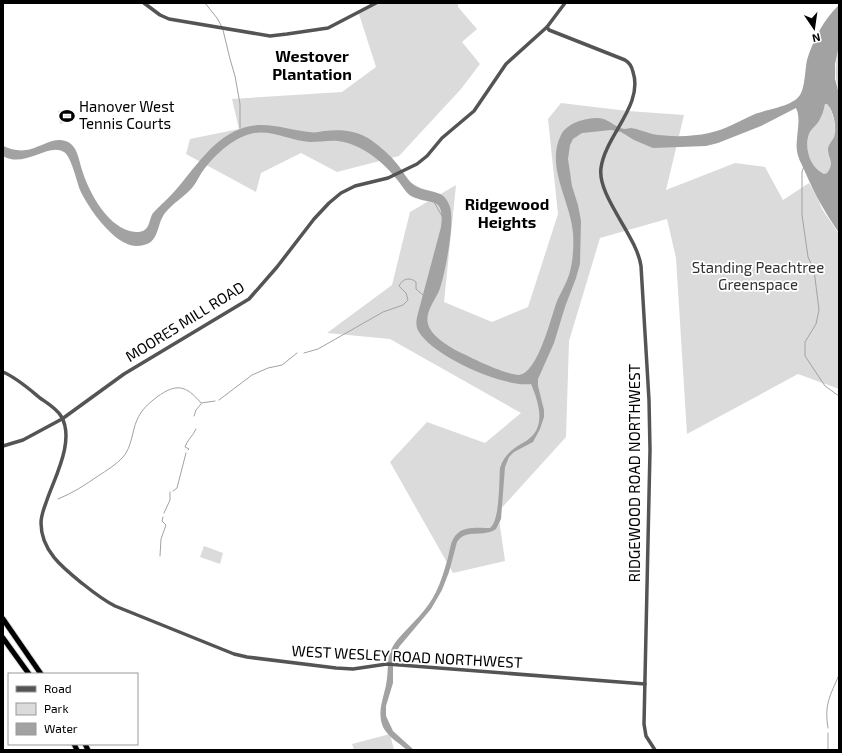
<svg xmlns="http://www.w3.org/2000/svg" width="842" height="753" font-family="'Exo 2',sans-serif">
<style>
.green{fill:#dbdbdb}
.water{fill:#a2a2a2;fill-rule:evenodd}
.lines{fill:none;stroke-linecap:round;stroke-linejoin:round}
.stream{stroke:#a2a2a2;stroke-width:1}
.highway-casing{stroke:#dbdbdb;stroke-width:7}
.minor{stroke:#545454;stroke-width:3.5}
.highway{stroke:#000;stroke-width:5}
.labels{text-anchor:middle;stroke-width:3.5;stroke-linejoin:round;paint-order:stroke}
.poi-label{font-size:15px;fill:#000;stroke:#fff;text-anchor:start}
.park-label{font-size:15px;fill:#323232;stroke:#fff}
.street-label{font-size:15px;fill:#000;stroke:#fff}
.neighbourhood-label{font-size:16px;font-weight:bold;fill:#000;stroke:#fff}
</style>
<rect width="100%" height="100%" fill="#fff"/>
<g class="green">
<path d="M375,3h83v4l19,22 -15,13 18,22 -19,25 -62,67 -62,16 -36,-19 -40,20 -5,19 -70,-38 4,-15 49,-10 -7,-30 110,-7 34,-25 -18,-56z"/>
<path d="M839,46v48c-5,-17 -4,-31 0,-48z"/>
<path d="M561,103l67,8 56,4 -18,75 69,-27 30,4 18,33 26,-17 9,16 4,10 17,25v155l-41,-15 -111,60 -11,-176 -9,-39 -67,19 -31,103 -3,96 -68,75 7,49 -52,12 -63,-111 37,-40 58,21 36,-30 -131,-74 -63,-6 65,-48 18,-73 46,-27 -12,117 48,20 36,-15 30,-93 -10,-95z"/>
<path d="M825,104h2c6,7 10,24 7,33 -2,4 -6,8 -6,12 0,10 7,13 -1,24l-3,1c-14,-6 -20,-26 -15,-40 2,-5 7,-8 10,-13 3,-5 5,-11 6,-17z"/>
<path d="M69,109l2,12 -11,3 -2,-13z"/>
<path d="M204,546l19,7 -3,11 -20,-7z"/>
<path d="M390,734l4,16h-40l-2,-6z"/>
</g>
<path class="water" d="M839,5v41l-4,18v15l4,15v139c-13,-19 -24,-38 -33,-59 -3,-8 -8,-15 -9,-23 -2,-13 5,-32 -1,-43l-35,18 -43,17 -12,3 -53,2 -19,-8 -13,-8 -10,-2 -29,3 -9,6 -3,6 -2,14 4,27 6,19 3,16 -1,43 -4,14 -11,29 -11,36 -16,36v7l6,24v7l-4,12 -7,13 -19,10 -5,5 -4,10 -4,52 -5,10c-12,9 -30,-1 -39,13l-8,30 -7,18 -11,19 -32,38 -6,13v23l-7,23v10l7,15 21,19h-7c-8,-7 -19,-13 -24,-23 -6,-15 0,-27 3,-42 4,-18 -2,-29 12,-46 13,-15 29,-28 38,-47 5,-10 8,-21 11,-31 3,-9 3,-22 11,-28 7,-7 23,-5 32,-5 10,-7 9,-48 10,-60 4,-14 14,-20 26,-27 21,-13 13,-38 5,-57 -27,4 -98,-28 -112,-52 -3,-4 -3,-10 -2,-15l24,-90c4,-33 -11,-21 -30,-31 -5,-3 -8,-9 -12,-14 -14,-19 -37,-38 -61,-41 -10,-1 -18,1 -28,1 -18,-1 -38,-12 -56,-9 -20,4 -37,20 -49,35 -5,6 -8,14 -13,20 -8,9 -19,15 -27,25 -10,13 -4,33 -29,33 -21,0 -48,-38 -56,-56 -3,-8 -9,-34 -16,-38 -16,-10 -39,17 -61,4v-10c9,4 18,6 28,3 12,-3 27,-15 40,-5 7,6 8,17 11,26 7,22 26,60 54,62 2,0 4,0 7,-1 7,-3 6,-12 10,-18 6,-7 14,-13 20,-20 22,-24 40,-57 73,-66 21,-6 43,3 63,5 6,1 9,0 15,-1 16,-2 33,-1 47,9 10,7 19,15 27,25 5,6 10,17 18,21 14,8 28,2 34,21 5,16 -5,68 -11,84 -5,11 -14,21 -11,33 3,13 26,26 38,31 11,6 42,20 53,20 19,-2 32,-58 38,-74 4,-9 9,-17 12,-26 4,-13 5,-29 4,-42 -2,-31 -28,-67 -12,-98 6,-12 24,-17 37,-17 10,0 16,9 26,11 3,0 5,-1 7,-1 7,1 14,4 21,6 18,3 39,3 57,-1 16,-3 30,-12 46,-19 12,-5 37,-7 45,-19 5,-7 5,-26 7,-35 6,-20 17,-41 32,-55zM825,104h2c7,7 10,24 7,33 -2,4 -6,8 -6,12 0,10 7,13 -1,24l-3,1c-14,-6 -20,-26 -15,-40 2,-5 7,-8 10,-13 3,-5 5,-11 6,-17z"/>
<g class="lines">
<g class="stream">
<path d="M205,3l12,15 5,9"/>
<path d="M223,30l7,29 5,17 5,28v24"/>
<path d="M804,166l-2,6v43l6,42 6,13 5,40 -3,14 -11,18v14l20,30 14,10"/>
<path d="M434,202l8,14"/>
<path d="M304,353l14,-4 65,-37 20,-7 5,-5 -2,-7 -7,-7c4,-8 11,-9 17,-4v7l7,6"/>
<path d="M219,400l33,-25 16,-7 14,-3 15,-12"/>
<path d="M194,416l2,-6 5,-6"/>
<path d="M188,450l1,-1 -4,-2c2,-7 8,-11 11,-18"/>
<path d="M173,491l4,-3 9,-35"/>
<path d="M58,499c15,-6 27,-14 40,-23 9,-6 18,-11 25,-19 9,-10 9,-26 14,-37 4,-10 12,-17 20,-23 19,-14 29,-12 44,6l14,-2"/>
<path d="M164,513l6,-13v-8"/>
<path d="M160,556l1,-17 5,-14 -4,-4 1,-4"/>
<path d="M828,728c-4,-24 2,-32 11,-53"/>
<path d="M828,750v-17"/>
</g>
<g class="highway-casing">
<g id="highway">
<path d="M3,619l38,55"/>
<path d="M3,638l26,36"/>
<path d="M74,744l3,6"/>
<path d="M85,744l3,6"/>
</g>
</g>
<g class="minor">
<path d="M144,3l16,12 9,4 101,17 17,-2 41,-6 48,-25"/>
<path d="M547,27l2,3 76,30c5,3 7,7 8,12 11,33 -28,64 -32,96 -4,28 36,68 40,98l8,134 1,50 -6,274 2,12 9,14"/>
<path d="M3,372c14,6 25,16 37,26 7,5 16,10 21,18 14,23 -5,59 -13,81 -3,9 -7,17 -7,26 0,28 22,45 42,61 10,8 20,16 32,22l119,48 13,3 89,11 17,1 34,-5 258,20"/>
<path d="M3,446l20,-6 39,-21 62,-45 125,-75 28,-32 37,-48 15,-16 12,-10 14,-7 33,-8 29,-14 10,-8 15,-18 32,-27 32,-47 41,-37 18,-24"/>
</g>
<use href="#highway" class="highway"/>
</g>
<defs>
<g id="stadium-bare" transform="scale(1.2)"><path d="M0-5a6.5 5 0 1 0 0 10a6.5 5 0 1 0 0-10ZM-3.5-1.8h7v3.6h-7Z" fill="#000" stroke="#fff" stroke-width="2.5" paint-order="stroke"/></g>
</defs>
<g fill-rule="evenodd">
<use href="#stadium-bare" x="67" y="116"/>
</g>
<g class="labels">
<g class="poi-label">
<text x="79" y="112">Hanover West<tspan x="79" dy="17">Tennis Courts</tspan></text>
</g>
<g class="park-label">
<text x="758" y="273">Standing Peachtree<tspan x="758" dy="17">Greenspace</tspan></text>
</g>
<g class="street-label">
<text transform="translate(185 322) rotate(-32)" y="5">MOORES MILL ROAD</text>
<text transform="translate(635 473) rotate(-90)" y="5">RIDGEWOOD ROAD NORTHWEST</text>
<text transform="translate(407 657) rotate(3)" y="5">WEST WESLEY ROAD NORTHWEST</text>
</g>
<g class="neighbourhood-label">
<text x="312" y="62">Westover<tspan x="312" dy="18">Plantation</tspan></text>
<text x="507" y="210">Ridgewood<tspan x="507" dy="18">Heights</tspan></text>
</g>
</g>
<rect width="842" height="753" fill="none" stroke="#000000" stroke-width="8"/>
<rect x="8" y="673" width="130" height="72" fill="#ffffff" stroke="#999999"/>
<rect x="16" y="686" width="20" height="6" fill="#545454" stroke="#999999"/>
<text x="44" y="693" font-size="12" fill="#000000">Road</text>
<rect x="16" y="703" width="20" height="12" fill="#dbdbdb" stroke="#999999"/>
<text x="44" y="713" font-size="12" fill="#000000">Park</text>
<rect x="16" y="723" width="20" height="12" fill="#a2a2a2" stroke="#999999"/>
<text x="44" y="733" font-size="12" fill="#000000">Water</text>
<g transform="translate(814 28) rotate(167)" stroke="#ffffff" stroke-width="3" paint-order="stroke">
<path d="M0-3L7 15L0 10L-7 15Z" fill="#000000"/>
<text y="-6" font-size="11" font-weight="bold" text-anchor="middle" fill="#000000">N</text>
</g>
</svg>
